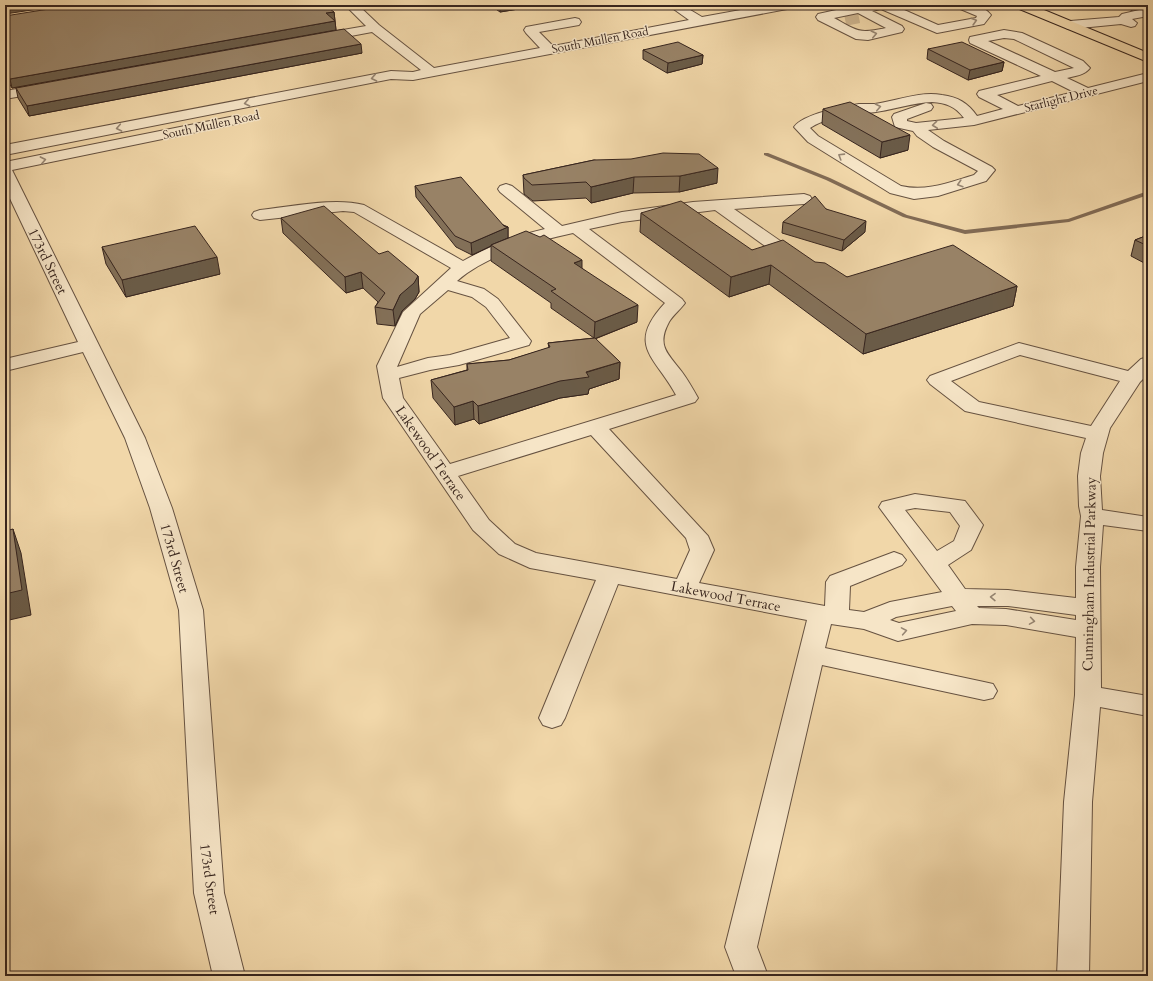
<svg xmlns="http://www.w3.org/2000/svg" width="1153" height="981" font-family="Cardo,serif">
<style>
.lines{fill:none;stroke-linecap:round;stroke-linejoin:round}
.stream{fill:#816b55;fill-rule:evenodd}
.minor-tunnel{stroke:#ccb38d;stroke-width:14;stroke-dasharray:14 7;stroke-linecap:butt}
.minor-casing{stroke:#665241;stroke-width:2}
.major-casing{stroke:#37251e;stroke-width:2}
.minor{fill:#f6e5c7;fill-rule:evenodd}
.major{fill:#f1d7a9;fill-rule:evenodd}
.wall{fill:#837058;stroke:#37251e}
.shaded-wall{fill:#6a5b47;stroke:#37251e}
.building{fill:#988266;stroke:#37251e}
.oneway{stroke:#968572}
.labels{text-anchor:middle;stroke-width:3;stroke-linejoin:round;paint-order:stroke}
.far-street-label{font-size:12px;fill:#37251e;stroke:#f6e5c7}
.street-label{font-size:14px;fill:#37251e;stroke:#f6e5c7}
</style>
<rect width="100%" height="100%" fill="#f1d7a9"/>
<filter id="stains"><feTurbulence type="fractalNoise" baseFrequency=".005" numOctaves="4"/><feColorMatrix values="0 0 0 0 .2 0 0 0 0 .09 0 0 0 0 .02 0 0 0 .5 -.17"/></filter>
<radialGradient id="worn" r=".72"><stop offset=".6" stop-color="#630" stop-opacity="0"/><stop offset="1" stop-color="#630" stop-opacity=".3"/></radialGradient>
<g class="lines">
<path class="stream" d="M764,153h4l62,25 77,37 58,15 103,-11 80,-28v4l-79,27 -104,12 -62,-17 -77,-37 -62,-25z"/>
<path class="minor-tunnel" d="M845,19l15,-3"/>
<g class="minor-casing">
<g id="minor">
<path d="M345,5h13l21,20 55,43 106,-20 -14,-15 -2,-3 2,-3 49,-9 4,1 2,3 -2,3 -40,7 14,14 136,-26 -21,-15h14l20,12 66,-12h25l-2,3 -4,1 -374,71 -22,-1 -386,76v-10l386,-74 22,1 8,-2 -49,-38 -53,10 -5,-1 -1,-3 1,-3 52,-9z"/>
<path d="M893,5l45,20 38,-7 1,-2 -19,-8 -2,-3c11,0 28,0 35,10l-7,9 -47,9 -56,-24 -9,2 30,15 2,3 -2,3 -34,8 -12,-1 -38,-19 -2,-3 2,-3 41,-9zM858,13l28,15c-28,6 -28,3 -52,-10z"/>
<path d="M1148,8v8l-16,3 5,4 -2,3 -4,1 -10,-3 -51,5 -4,-1 -2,-3 2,-3 4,-1 49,-4 3,-3z"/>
<path d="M1004,30l18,3 61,28 7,7c-5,7 -15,8 -23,10l21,10 60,-15v8l-174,44 -46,5 16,11 48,26 3,3 -9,11 -48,15 -24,3 -24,-6 -82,-51 -14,-15c9,-13 50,-21 65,-23 6,0 11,0 16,0 22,-3 44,-13 67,-9 16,2 26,8 35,21l26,-7 -24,-12 -2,-3 2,-3 62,-15 -71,-33 -1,-3 1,-3zM1004,38l10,1 60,29 -19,4 -67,-31zM1052,81l22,11 -56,14 -21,-11zM932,102c14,1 23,4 32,16l-48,5 -9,-2v-2l24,-9 2,-3 -2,-3 -5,-1 -32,11 -2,3 3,10 18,4 4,5 16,11 45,24 -4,4c-24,7 -47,17 -73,11l-83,-50 -8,-8c14,-9 32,-13 48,-15 6,-1 12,0 18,-1 19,-3 37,-9 56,-10z"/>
<path d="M46,84l5,1 2,3 -2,3 -46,8v-8z"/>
<path d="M235,116l5,1 2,3 -2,3 -228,47 133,268 27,70 31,102 21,283 21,83h-32l-19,-83 -15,-283 -29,-102 -25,-70 -42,-86 -78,19v-12l73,-17 -73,-154v-26z"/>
<path d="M506,184l6,2 50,40 60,-14 71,-10 111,-8 6,2 2,3 -2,3 -6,2 -70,5 68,47 3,4 -3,4 -6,1 -6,-1 -75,-54 -93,12 -33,7 93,70 3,4c-5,7 -12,12 -16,19 -13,24 -1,32 13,50 6,8 11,17 16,26l-3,4 -86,27 99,107 6,14 -15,33 126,23 1,-24 4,-6 64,-24 8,3 4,5 -4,5 -52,21 -1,24 15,2 26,-10 52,-10 -63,-85 3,-5 33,-8 50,7 18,24 -12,25 -23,15 17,24 43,1 68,8v-31l5,-51 -2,-10 -1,-30 3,-23 5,-15 -121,-27 -35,-27 -3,-4 3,-4 89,-33 109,28 13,-12 7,-2v17l-8,8 -30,46 -7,25 -3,23 2,34 46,7v14l-45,-6 -3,42 1,121 47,8v20l-48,-9 -8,95 -3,174h-32l7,-174 11,-107 1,-58 -70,-12 -34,-1 -74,17 -34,-12 -33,-5 -6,24 159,34 9,2 4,7 -4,7 -9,2 -162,-35 -65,282 11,29h-32l-11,-29 82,-327 -189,-36 -53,134 -4,7 -9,3 -9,-3 -4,-7 57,-138 -66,-12 -31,-14 -26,-24 -90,-132 -6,-32 26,-54 48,-44 -97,-56 -11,-1 -83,9 -6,-2 -2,-3 2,-3 6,-2c31,-3 74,-13 104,-5l99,56c25,-14 54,-26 82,-32l-45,-37 -2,-3 2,-3zM573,233l92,70c-40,43 -9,54 11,92l-226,69 -47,-66 -4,-20 31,-8 29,-5 70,-20 2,-4 -33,-42 -14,-10 -27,-8c28,-25 79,-40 116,-48zM448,290l24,7 14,10 24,31 -60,17 -22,3 -31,9 23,-53zM1020,355l100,26 -29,45 -112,-24 -28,-21zM591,435l95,103 4,12 -13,29 -141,-26 -21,-9 -26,-24 -31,-44zM915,508l35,4 10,14 -6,15 -17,10 -32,-41zM952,606l4,5 -57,12 -9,-3 6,-3zM977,606h31l68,9v5l-70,-11 -27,-1z"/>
</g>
</g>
<g class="major-casing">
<path id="major" d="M1015,5h17l116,48v9l-131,-54z"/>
</g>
<use href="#minor" class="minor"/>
<use href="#major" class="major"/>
</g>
<g class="wall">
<path d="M490,5h53l-43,7z"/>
<path d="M1119,5h29v2l-17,3z"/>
<path d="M334,12l2,18 -324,58 -7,-11v-61z"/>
<path d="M928,49l76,13 -2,9 -34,9 -41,-21z"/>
<path d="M643,50l60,5 -1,9 -35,9 -24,-14z"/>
<path d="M362,53l-333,63 -11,-18 -2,-10z"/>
<path d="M823,109l85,41 -28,8 -58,-34z"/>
<path d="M594,160l123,23 -38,9 -46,1 -42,10 -5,-5 -53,3 -9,-7 -1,-19z"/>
<path d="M415,186l93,41v11l74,30 55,54 -42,17 25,23 -1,17 -30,10 -1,5 -28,4 -81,26 -5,-5 -19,6 -22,-27 -2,-18 36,-10v-6l42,-4 40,-12 -1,-5 46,-5 -43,-30v-5l-60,-42v-15l-19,9 -16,-8 -40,-50z"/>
<path d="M826,209l39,23 -23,19 -60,-18 1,-11z"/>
<path d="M641,213l111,37 95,27 170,9 -4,20 -150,48 -94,-70 -40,13 -89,-65z"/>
<path d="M281,218l98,36 39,22 1,16 -4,7 -13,12 -7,15 -18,-2 -2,-17 3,-5 -15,-14 -17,5 -63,-60z"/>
<path d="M1148,235v30l-17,-9 4,-16z"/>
<path d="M102,247l118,27 -94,23 -20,-33z"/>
</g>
<g class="shaded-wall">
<path d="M5,5h60l-60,9z"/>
<path d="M500,5h43l-43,7z"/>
<path d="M1133,5h15v2l-17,3z"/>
<path d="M334,12l1,9 -9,1v-9z"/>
<path d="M335,21l1,9 -324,58 -2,-9z"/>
<path d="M361,44l1,9 -333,63 -2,-10z"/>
<path d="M703,55l-1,9 -35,9 1,-10z"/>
<path d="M1004,62l-2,9 -34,9 2,-10z"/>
<path d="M910,135l-2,15 -28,8 2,-16z"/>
<path d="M718,168l-1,15 -38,9 1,-16z"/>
<path d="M634,177l-1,16 -42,10v-16z"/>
<path d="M866,221l-1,11 -23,19 2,-11z"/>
<path d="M508,227v11l-17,7v1l-19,9 -1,-12z"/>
<path d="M217,257l3,17 -94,23 -4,-17z"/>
<path d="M582,260v17l-8,-14z"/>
<path d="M771,265l-2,19 -40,13 2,-20z"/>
<path d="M361,272l2,16 -17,5 -1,-16z"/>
<path d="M418,276l1,16 -4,7 -13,12 -7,15 -2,-16 7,-15z"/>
<path d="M1017,286l-4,20 -150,48 3,-20z"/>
<path d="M638,305l-1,17 -43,17 1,-17z"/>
<path d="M620,362l-1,17 -30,10 -1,5 -28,4 -81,26 -1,-18z"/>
<path d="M473,401l1,18 -19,6 -1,-18z"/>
<path d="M13,529l8,24 10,62 -26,6v-27z"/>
</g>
<g class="building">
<path d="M74,5h251l9,7 -8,1 9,8 -325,58 -5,-8v-55z"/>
<path d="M344,29l17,15 -334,62 -11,-18z"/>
<path d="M678,42l25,13 -35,8 -25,-13z"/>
<path d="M962,42l42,20 -34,8 -42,-21z"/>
<path d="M850,102l60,33 -28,7 -59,-33z"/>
<path d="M663,153l36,1 19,14 -38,8 -46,1 -43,10 -5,-5 -54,3 -8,-7 -1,-3 71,-15 37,-1z"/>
<path d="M461,177l43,49 4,1 -37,16 -16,-7 -40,-50z"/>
<path d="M815,196l11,13 40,12 -22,19 -61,-18z"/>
<path d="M681,201l71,49 31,-10 32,22 10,1 22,14 106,-32 64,41 -151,48 -95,-69 -40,12 -90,-64z"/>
<path d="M324,206l55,48 9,-3 30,25 -4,7 -14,12 -7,15 -18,-3 10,-14 -24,-21 -16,5 -64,-59z"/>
<path d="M195,226l22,31 -95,23 -20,-33z"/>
<path d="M526,231l14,6 4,-2 38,25 -8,3 64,42 -43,17 -44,-31 5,-2 -65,-44z"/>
<path d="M1148,235v11l-13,-6z"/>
<path d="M595,338l25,24 -34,10 3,5 -29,4 -82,25 -5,-5 -19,6 -23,-27 37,-10 -1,-6 42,-4 41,-13 -2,-4z"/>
<path d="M13,529l9,61 -17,4v-63z"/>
</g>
<defs><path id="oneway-chevron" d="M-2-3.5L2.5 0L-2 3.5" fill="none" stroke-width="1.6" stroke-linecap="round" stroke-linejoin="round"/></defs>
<g class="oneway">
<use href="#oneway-chevron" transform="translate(974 21) rotate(-16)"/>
<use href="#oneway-chevron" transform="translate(874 34) rotate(-13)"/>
<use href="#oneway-chevron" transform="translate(374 78) rotate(169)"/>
<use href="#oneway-chevron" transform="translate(247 103) rotate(169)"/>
<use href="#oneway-chevron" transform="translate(878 107) rotate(-11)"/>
<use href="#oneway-chevron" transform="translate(935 125) rotate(174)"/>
<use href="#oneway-chevron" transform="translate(119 128) rotate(169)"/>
<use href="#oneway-chevron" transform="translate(841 156) rotate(-148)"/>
<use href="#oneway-chevron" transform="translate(43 160) rotate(-11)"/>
<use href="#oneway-chevron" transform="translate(960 184) rotate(163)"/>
<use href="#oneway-chevron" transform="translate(993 597) rotate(-179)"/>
<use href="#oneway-chevron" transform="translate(1032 621) rotate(9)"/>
<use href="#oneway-chevron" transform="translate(904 631) rotate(-10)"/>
</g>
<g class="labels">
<g class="far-street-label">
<text transform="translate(600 40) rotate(-11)" y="4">South Mullen Road</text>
<text transform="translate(1061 99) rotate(-14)" y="4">Starlight Drive</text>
<text transform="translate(211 125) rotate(-12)" y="4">South Mullen Road</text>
</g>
<g class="street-label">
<text transform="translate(48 261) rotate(64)" y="5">173rd Street</text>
<text transform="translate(431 453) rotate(55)" y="5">Lakewood Terrace</text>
<text transform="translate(175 558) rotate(74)" y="5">173rd Street</text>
<text transform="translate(1089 574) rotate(-89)" y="5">Cunningham Industrial Parkway</text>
<text transform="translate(726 596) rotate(11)" y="5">Lakewood Terrace</text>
<text transform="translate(210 879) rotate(82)" y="5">173rd Street</text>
</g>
</g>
<rect width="1153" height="981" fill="none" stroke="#f1d7a9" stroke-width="20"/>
<rect x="6" y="6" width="1141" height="969" fill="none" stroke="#37251e" stroke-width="2"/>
<rect x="10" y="10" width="1133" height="961" fill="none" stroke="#37251e"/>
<rect width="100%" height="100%" filter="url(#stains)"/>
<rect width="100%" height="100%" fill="url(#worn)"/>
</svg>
